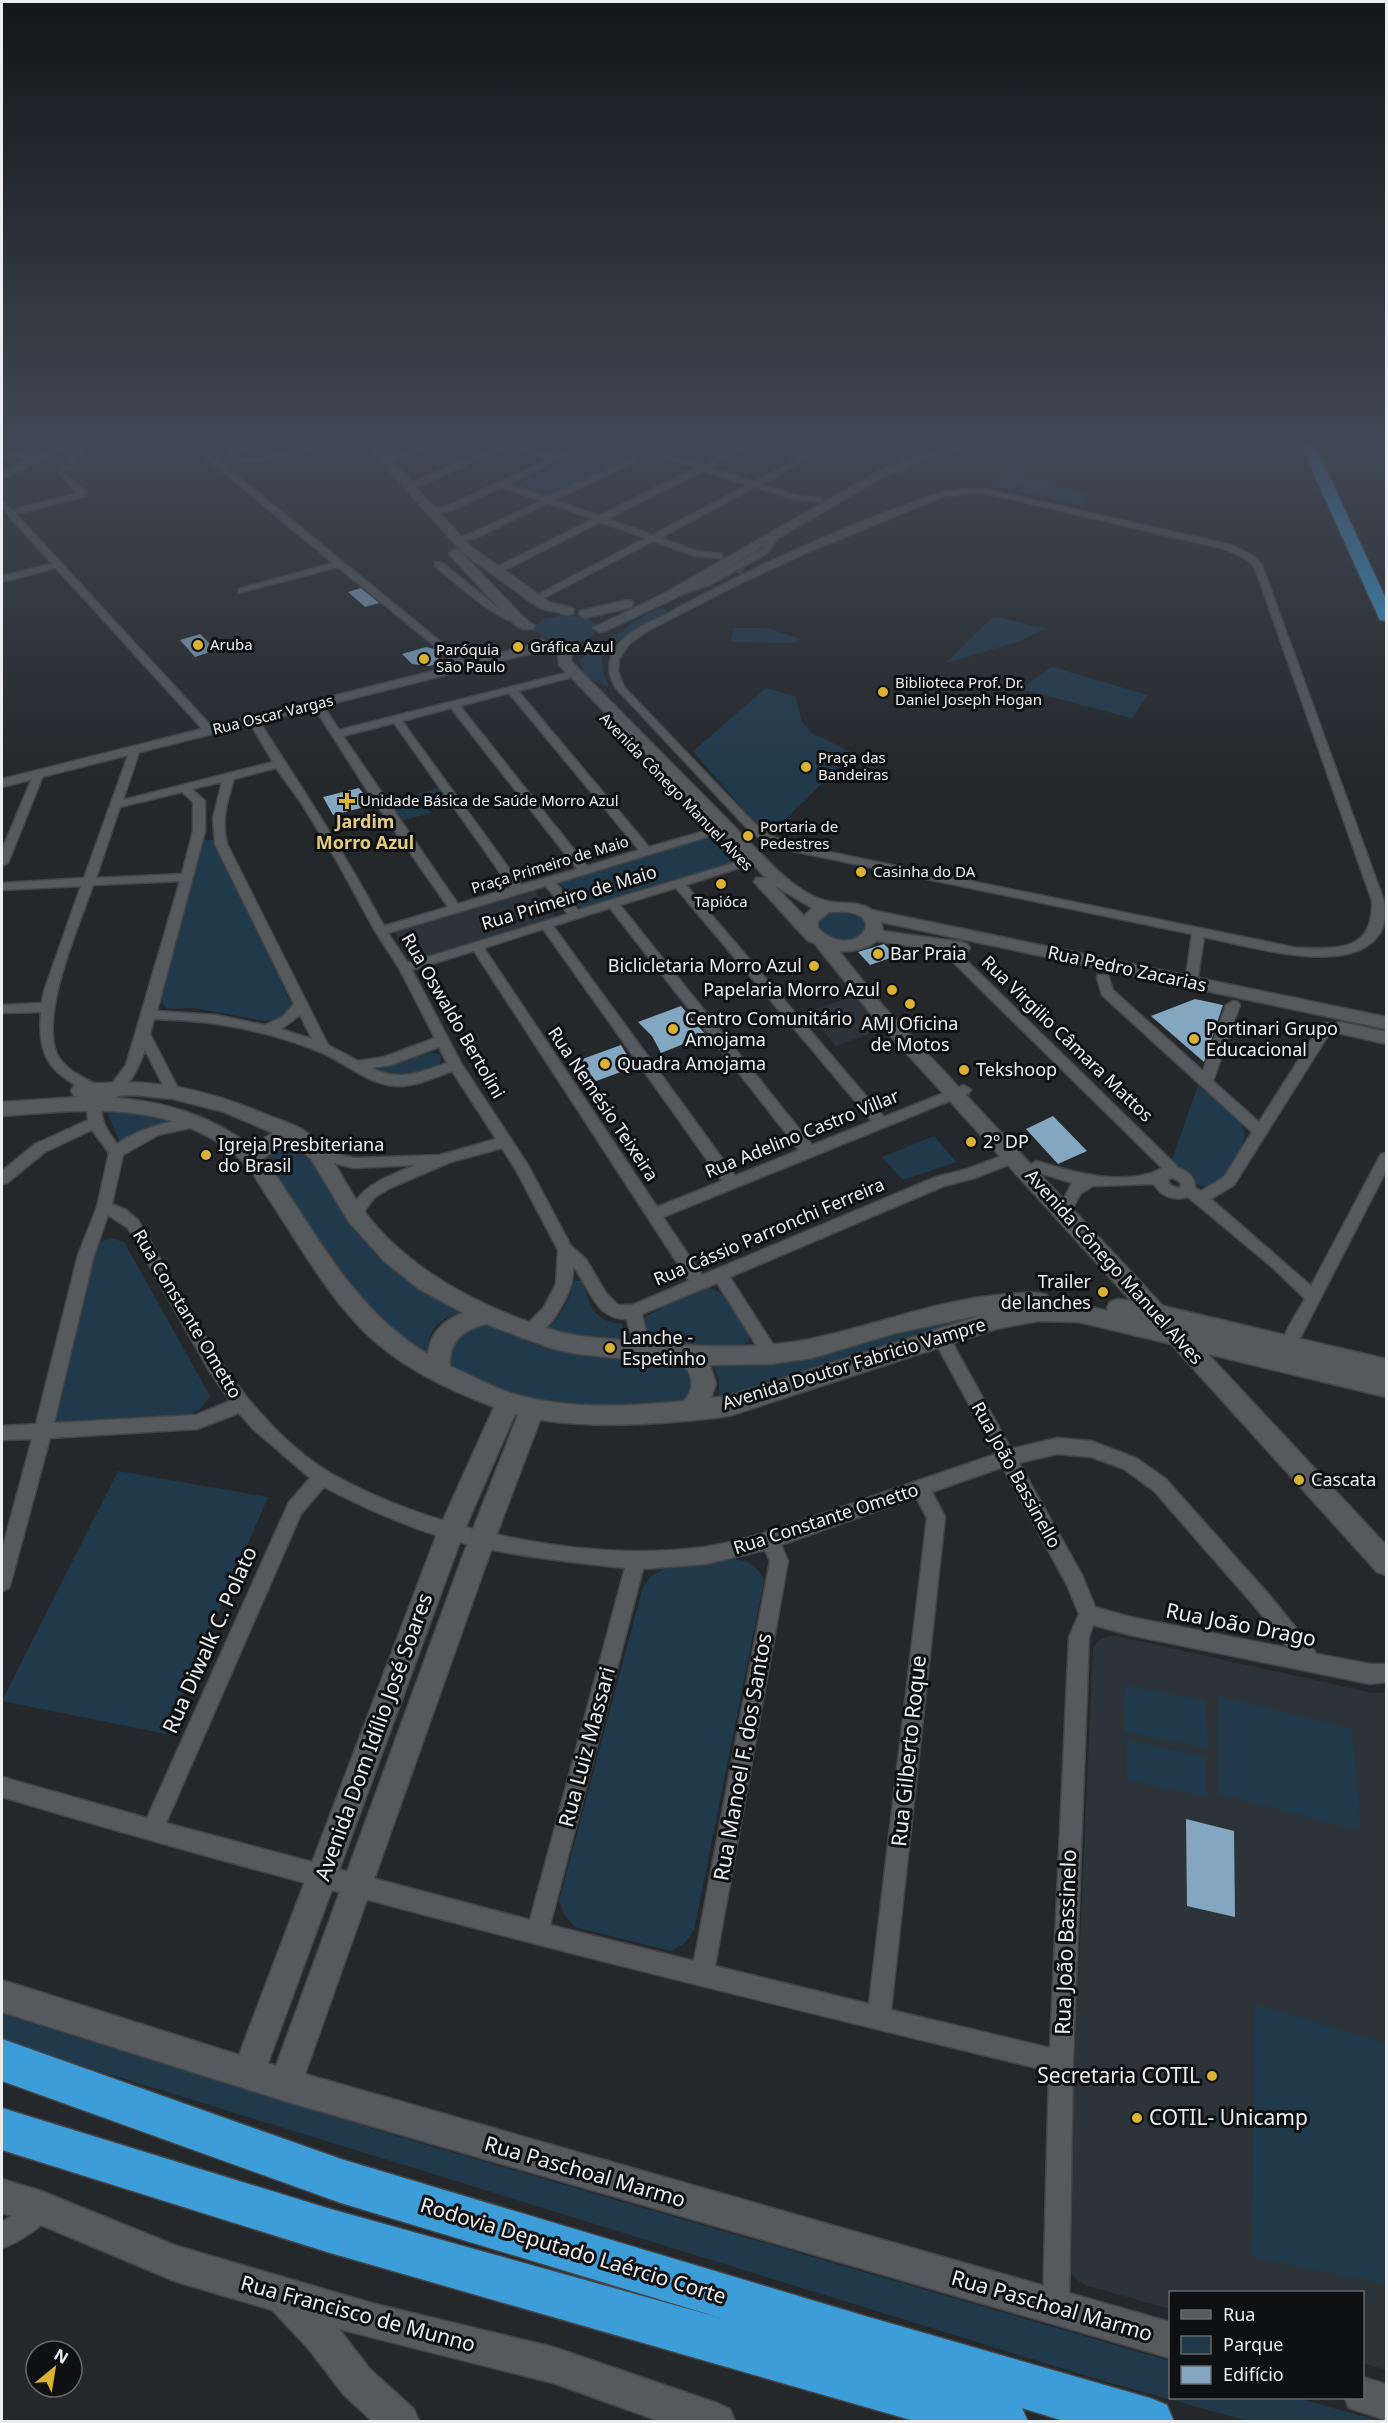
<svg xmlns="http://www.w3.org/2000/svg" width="1388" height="2423" font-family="'Noto Sans',sans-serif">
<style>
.built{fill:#2c343a}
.green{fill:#203a4c}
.building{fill:#84a7c1}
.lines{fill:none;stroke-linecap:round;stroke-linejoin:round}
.street-tunnel{stroke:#434647;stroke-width:8;stroke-dasharray:8 4.5;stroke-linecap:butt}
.street-casing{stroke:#434547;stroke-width:3}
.secondary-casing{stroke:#434547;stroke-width:3}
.highway-casing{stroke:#434547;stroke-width:3}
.street{fill:#565a5c;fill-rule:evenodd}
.secondary{fill:#565a5c;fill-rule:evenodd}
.highway{fill:#3c9dd9;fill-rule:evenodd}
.poi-dot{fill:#dbb233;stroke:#0f1011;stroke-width:2}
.labels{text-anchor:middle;stroke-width:6;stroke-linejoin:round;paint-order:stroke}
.far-poi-label{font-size:15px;fill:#ebedee;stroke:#0f1011;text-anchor:start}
.far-street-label{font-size:15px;fill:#ebedee;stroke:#0f1011}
.far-quarter-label{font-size:18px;font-weight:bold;fill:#e6ca7f;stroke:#0f1011}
.street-label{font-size:18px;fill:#ebedee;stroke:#0f1011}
.poi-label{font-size:18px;fill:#ebedee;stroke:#0f1011;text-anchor:start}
.near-street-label{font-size:21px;fill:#ebedee;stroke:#0f1011}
.near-poi-label{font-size:21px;fill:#ebedee;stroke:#0f1011;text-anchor:end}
</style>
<rect width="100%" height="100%" fill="#25282a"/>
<g class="built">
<path d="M534,890l20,27 -144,44 -16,-30z"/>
<path d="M856,995l30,33 -50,18 -29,-34z"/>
<path d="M1107,1636h9l256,57 14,-1v678l-23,-7 -1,-71h-192v17l-85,-24 -9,-6 -8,-10 -2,-11 27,-610 5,-7z"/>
</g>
<g class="green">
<path d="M613,443l29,11 -95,44 -33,-12 87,-42z"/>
<path d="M1009,471l21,5 -16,14 -21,-4z"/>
<path d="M1032,477l22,4 -3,4 39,9 -11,11 -62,-14z"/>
<path d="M659,608l8,3 -50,30 -15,16 1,15 6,15 -22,-9 -8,-18 58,-40z"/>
<path d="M559,616l25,1 13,7 1,4c-10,23 -51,17 -65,1l10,-10z"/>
<path d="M994,616l52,13 -29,13 -71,21z"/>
<path d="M733,628h33l35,11 -7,4 -63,-1z"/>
<path d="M1052,667l96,28 -16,23 -112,-29z"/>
<path d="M766,688l30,9 6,25 8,10 43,21 -86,84 -74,-86z"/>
<path d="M441,787l10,14 -25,6 5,6 -28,7 -15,-18z"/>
<path d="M710,836l27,28 -155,47 -23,-28z"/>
<path d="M202,840h11l79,165c-6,12 -14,15 -28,16l-70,-13 -27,1 -6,-7z"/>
<path d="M833,910l26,7 8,6 2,7c-20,17 -30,14 -51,0l-3,-13z"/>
<path d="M430,1053l9,1 2,4 -2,7 -42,12 -21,-7z"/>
<path d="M1198,1085c13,11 53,36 46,55 -5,16 -20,33 -29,48 -21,0 -30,-12 -44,-25z"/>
<path d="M106,1110l37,4 25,7 -23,7 -25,13z"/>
<path d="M934,1136l22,26 -53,18 -21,-23z"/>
<path d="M291,1140c36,27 51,72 80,106 25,29 60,47 93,66 -30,8 -35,17 -38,47l-39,-29 -24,-29 -98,-140 -3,-5z"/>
<path d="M111,1238l13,4 86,154 -10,13 -16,9 -113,9 -14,-5 -4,-12 37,-156 8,-11z"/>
<path d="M574,1281h8c9,24 11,41 40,43l6,24 -84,-15c16,-16 24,-30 30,-52z"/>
<path d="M701,1287c26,1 36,25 49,44l-1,9 -8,6 -70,4 -17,-3 -12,-24 3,-6z"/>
<path d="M965,1313l3,8 -74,21 -175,58v-21l-7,-15z"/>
<path d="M487,1325l54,22 39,8 56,7 42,2 12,6 4,21 -11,11c-74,6 -130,9 -200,-19 -14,-6 -26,-8 -34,-21l3,-22 21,-14z"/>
<path d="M118,1471l150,26 -102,237 -164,-33z"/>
<path d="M734,1559c16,2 23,7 30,21l-70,350 -9,13 -14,8 -96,-24 -11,-13 -5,-13 84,-314 8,-11 14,-7z"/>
<path d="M1125,1685l80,16 3,47 -84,-16z"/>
<path d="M1218,1696l134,33 9,102 -142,-37z"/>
<path d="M1127,1740l79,17v40l-79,-17z"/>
<path d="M1255,2004l131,40v240l-134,-27z"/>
<path d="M2,2014l398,123 770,224v37h127l83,23h-132l-148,-41 -1098,-339z"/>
</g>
<g class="building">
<path d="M361,588l18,15 -14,4 -17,-15z"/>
<path d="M200,634l16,16 -21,7 -15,-17z"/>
<path d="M426,647l9,2 5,14 -11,3 -17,-2 -10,-10z"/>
<path d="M359,788l14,17 -40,10 -10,-18z"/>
<path d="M884,944l12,12 -26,9 -12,-13z"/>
<path d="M1195,999l28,6 -19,57 -53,-46z"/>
<path d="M681,1006l25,29 -45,18 -9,-17 -14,-14z"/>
<path d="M621,1045l13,22 -43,16 -14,-22z"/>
<path d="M1053,1116l34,35 -29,13 -32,-35z"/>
<path d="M1186,1819l48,12 1,86 -48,-11z"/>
</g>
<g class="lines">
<path class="street-tunnel" d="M737,568l6,3"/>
<g class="street-casing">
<g id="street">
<path d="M83,441h8l-19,25 -3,4h-6l-1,-2z"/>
<path d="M186,441h9l274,224v4h-6l-125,-102 -99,26v-4l94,-26z"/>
<path d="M261,441h12l-38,13c27,13 71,-13 100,-13 -18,11 -90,28 -108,14l1,-5z"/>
<path d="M431,441h11l-53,22 -7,-2z"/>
<path d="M500,441h19l-3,3 40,12 33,-15h10l-90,43 38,13 97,-45 -30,-11h12l24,8 16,-8h10l-19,10 45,14 48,-24h10l-51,26 45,15 78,-41h10l-80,43 33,11 26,3v4l-27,-3 -39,-12 -95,51 36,13 26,3v4l-27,-2 -42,-15 -117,61 -3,-1v-4l113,-59 -46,-16 -101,51h-6v-4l100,-50 -45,-16 -72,35 -22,4v-4l16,-4 71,-33 -39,-14 -49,23 -19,4 -4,-2 1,-2 16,-4 102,-47 -40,-13 -82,37 -18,4 -4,-2 97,-41zM651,454l44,14 -96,48 -44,-16zM703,471l45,14 -96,50 -45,-16z"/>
<path d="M918,441h8l1,11h-6z"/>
<path d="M2,453l41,3 4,2 -4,2 -41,-3z"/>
<path d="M62,471l24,21v4l-70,18 198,215v4h-8l-150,-165 -54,14v-6l50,-12 -50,-56v-6l10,8 65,-17 -19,-20z"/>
<path d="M972,489l17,1 242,55 23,11 8,9 122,336c1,11 2,22 -4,32 -28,46 -135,12 -176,4l-7,46 -6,4 -5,-1 -1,-3 7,-49 -400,-83 -31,-12 -16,-13 -130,-139c-8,-15 -8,-28 3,-42 13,-17 36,-24 54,-34 82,-44 176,-87 264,-117 11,-4 24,-4 36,-5zM972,493l17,1 236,55 23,11 7,8 117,333c2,51 -35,48 -75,47l-502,-103 -26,-10 -16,-13 -129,-135 -6,-16 1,-12 10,-15 18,-13 92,-47 67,-31 136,-56z"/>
<path d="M773,532l7,2 -12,19 -59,32 -35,12 -5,-3 34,-13 59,-32z"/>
<path d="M435,562h6l56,45 27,14c-16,11 -75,-44 -89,-55z"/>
<path d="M566,673l5,3 -2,2 -51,13 131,156 77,-22 6,3 -2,2 -174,53 22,27 162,-49h8v4l-62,20 198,232 80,-32 7,5 -2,3 -306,124 39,58 234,-98 31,-8 46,-17 5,1 2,4 -2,4 -43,17 -31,8 -214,91 49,77 -2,5 -6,2 -6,-2 -48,-76 -75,31 4,17 20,23 -2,5c-20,7 -35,-25 -37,-40 -32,1 -38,-33 -54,-53 0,6 0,13 -2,19 -5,17 -28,60 -50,53l-2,-5 25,-26 12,-23 2,-34 -41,-78 -15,-24 -51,14 -61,26 -15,9 -9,12 -5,11h-10l-3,-4c11,-31 39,-39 67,-51l-61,3 -41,-10 -2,-4 2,-4 5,-1 36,9 86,-3 56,-16 -44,-68c-18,7 -38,16 -57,15 -28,-2 -50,-24 -75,-34 -53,-22 -109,-32 -166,-33l-4,15 30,58 -2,3h-10l-23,-45c-5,15 -21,48 -37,53l-6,-3c-3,19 4,29 15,44 23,-16 50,-22 77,-27l7,5 -2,4 -41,9 -35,20 -11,49 14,6 12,10c37,63 77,145 126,197 18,20 43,42 66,56 103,58 257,90 375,74 45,-7 89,-24 132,-38 53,-19 106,-37 159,-55l-63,-116 2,-5 6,-2 6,2 64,116 46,-11 34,3 45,17 30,21 105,118 46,57 53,10h16v18l-16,2 -240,-49 -37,-10 -4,12 -16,425 -4,245 -4,9 -9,4 -9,-4 -4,-9 6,-236c-351,-85 -701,-171 -1047,-274v-20l145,41 142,-316 21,-24 -57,-49 -14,-16 -42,16 -147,9 -39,144 -2,6 -7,3v-41l30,-111 -30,1v-14l34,-2 42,-169 19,-48 12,-54 -17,-23 -47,22 -38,31 -5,1v-13l33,-27 53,-24 -1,-11 3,-17c-40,-18 -53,-35 -49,-80l-39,1v-8l40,-2 2,-12 37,-105 -79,4v-7l82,-5 47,-131 9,2 -17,51 150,-38 -25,-42 5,-3 4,1c44,68 88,136 127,208l64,-19 -74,-106 -62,-97 9,-2 18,28zM509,693l130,157 -52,16 -127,-160zM451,708l126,161 -56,16 -119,-164zM394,723l117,165 -53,16 -115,-168zM276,768l24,33 38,62 37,68 24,37 36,70 -51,19 -26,4 -30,-16 -101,-201c-6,-23 0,-43 7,-65zM222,782l-9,36 2,26 79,160 -12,13 -17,8 -49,-10 -59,-4 48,-180v-30l-13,-12zM182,792l11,10v29l-11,43 -86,4 24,-71zM180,881l-54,184 -22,29 -1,-7c-15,-7 -33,-14 -43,-28 -25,-36 20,-135 33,-174zM546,886l22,28 -160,49 -20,-30zM676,888l196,233 -60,24 -192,-240zM610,908l189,242 -64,26 -182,-250zM543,929l179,252 -65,26 -173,-259zM474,951l215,330 -57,24h-14l-12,-12 -20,-34 -15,-13 -43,-81 -67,-102 -49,-93zM300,1015l12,24 -31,-10zM439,1047l8,16c-27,9 -48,19 -75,5l19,-3zM108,1215l20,13 82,144 20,29 -34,14 -142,8 40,-168zM1057,1454l34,3 33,12 30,22 103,118 31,39 -158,-31 -35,-10 -13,-32 -63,-112zM1003,1467l64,118 12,29 -10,23 -19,411 -159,-38 54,-493 -13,-25zM324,1487c50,26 104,49 159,61 47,10 94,15 142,20l-95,352 -364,-97 135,-309zM916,1497l11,21 -58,486 -154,-38 73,-405 -7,-16zM765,1550l5,11 -76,400 -144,-36 93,-356 63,-5z"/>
<path d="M39,770l5,3 -36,90 -6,3v-16l32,-77z"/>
<path d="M953,942l6,4 4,11 216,211c10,4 16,9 16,20l6,3 23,-14 28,-45 -150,-137 -5,-17 1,-3h10l5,15 90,81 23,-66 7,-4 5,1 2,3 -27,76 46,41 63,-99h10l2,3 -100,159 -23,14 100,87 70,-132 5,-1v18l-90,175 -3,15 -6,2 -6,-2c-7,-15 16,-48 24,-62l-32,-31 -85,-71c-14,4 -27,0 -34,-13l-61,2 -13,8 -6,12h-10l-2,-4 10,-19 -41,-13 -2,-4 7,-5c36,11 91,27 126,7l-209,-206 -6,-16zM1173,1178l8,5 -1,5c-7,-1 -11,-2 -12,-9z"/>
<path d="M41,2197l9,3 3,9c-6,16 -35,34 -51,39v-26z"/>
</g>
</g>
<g class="secondary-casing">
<g id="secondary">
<path d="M71,441h14l-83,38v-7z"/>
<path d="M363,441h11l97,106 78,55 24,6 1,3 -1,3 -5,1 -29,-7 -76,-55z"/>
<path d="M965,441h16l-96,35 -212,123 -68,32 -5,1 -7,-4 72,-35 212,-121 25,-11z"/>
<path d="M455,549l4,1 65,68 11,8 -2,3h-10l-9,-5 -63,-68 -2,-3z"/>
<path d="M627,600l5,1 1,3 -1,3 -47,11 -6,-4 1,-3z"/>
<path d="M542,639l7,4 -12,9 -535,135v-8l459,-115 66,-18z"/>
<path d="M574,641l7,4 -9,10 -1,6 208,211c14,12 30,25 48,29 16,4 31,-1 45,9l514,107v12l-505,-107 2,9 78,11 6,2 3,4 -3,4 -6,2 -84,-13c-11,8 -25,11 -38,10l44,55 280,300 223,53v38l-178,-43 178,191v30l-9,-3 -206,-228 -92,-22 -41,-1 -42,8 -267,87c-62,8 -126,13 -189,4l-45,119 -190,535 865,248v36l-885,-257 -283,-89v-32l237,75 199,-524 56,-124c-50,-19 -102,-44 -138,-84 -35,-38 -61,-85 -89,-127 -7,-10 -12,-21 -20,-30 -19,-22 -54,-39 -82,-47 -53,-14 -109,-7 -163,-3v-14l77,-5 -5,-1 -3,-5 3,-5c10,-3 21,-3 32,-3 59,-4 113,11 166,34 11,4 25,8 34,15 27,19 38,52 57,78 45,60 117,97 187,119 24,8 49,9 74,11 62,6 126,11 187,-1 67,-14 130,-41 199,-45 12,-1 25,-3 37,1l2,8 30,1 29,7 -1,-3 3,-6 8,-3 13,2 -260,-287 -57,-71 -7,-3 -53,-58 2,-4h10l-207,-213 -1,-11 11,-12zM775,886l37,22 -8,8zM829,912c7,0 16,-1 23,1 34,7 -1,48 -34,15v-7zM133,1095l40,4 51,13 49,21 -22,13c-45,-34 -99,-48 -154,-49zM294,1144l17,15 38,63 35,39 35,28 44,24c-19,7 -33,20 -35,41 -76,-44 -115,-127 -164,-196l15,-11zM985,1314l-256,82 -18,2 5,-14 -6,-19 61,-1 41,-6 84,-25zM486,1324l64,24 27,6 107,11c10,13 10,24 0,36 -58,6 -124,9 -179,-10 -19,-7 -37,-17 -55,-25 -1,-25 13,-36 36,-42zM515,1414l3,1 -49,124 -193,527 -8,-3 196,-532z"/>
<path d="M1341,1022l45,10v12l-52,-12 -2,-4 2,-4z"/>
<path d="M2,2179l39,12 136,55 198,58 178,43 164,56 13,6 5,13h-73l-109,-39 -214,-54 31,40 44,40 5,13h-46l-29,-27 -37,-48 -35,-37 -95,-28 -136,-57 -39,-12z"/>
<path d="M1362,2377l24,7v36l-37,-12 -4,-10h17z"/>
</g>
</g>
<g class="highway-casing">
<g id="highway">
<path d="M1299,441h14l73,158v22l-6,-1 -2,-4z"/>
<path d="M2,2039l339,120 524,157 285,82 17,7 7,17h-107l-45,-14 6,14h-110l-591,-170 -325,-102v-42l325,100 394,110 -380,-115 -339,-122z"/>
</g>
</g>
<use href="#street" class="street"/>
<use href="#secondary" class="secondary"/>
<use href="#highway" class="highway"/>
</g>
<linearGradient id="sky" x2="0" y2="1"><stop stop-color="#141617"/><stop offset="0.57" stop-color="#404855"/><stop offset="1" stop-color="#404855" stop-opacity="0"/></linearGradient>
<rect width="1388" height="780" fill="url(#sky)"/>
<g class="poi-dot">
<circle cx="198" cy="645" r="6"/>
<circle cx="518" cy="647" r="6"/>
<circle cx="424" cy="659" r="6"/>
<circle cx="883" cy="692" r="6"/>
<circle cx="806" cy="767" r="6"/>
<path d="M344 792h6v6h6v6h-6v6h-6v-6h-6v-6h6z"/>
<circle cx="748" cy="836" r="6"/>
<circle cx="861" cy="872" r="6"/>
<circle cx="721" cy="884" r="6"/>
<circle cx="878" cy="954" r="6"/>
<circle cx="814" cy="966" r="6"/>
<circle cx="892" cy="990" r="6"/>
<circle cx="910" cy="1004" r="6"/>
<circle cx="673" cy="1029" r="6"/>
<circle cx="1194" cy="1039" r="6"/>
<circle cx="605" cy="1064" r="6"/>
<circle cx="964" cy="1070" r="6"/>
<circle cx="971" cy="1142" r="6"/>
<circle cx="206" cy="1155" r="6"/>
<circle cx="1103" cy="1292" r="6"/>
<circle cx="610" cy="1348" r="6"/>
<circle cx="1299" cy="1480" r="6"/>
<circle cx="1212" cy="2076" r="6"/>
<circle cx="1137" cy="2118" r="6"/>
</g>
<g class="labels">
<g class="far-poi-label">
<text x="210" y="650">Aruba</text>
<text x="530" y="652">Gráfica Azul</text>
<text x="436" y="655">Paróquia<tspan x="436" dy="17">São Paulo</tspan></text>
<text x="895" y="688">Biblioteca Prof. Dr.<tspan x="895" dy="17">Daniel Joseph Hogan</tspan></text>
<text x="818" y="763">Praça das<tspan x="818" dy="17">Bandeiras</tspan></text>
<text x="360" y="806">Unidade Básica de Saúde Morro Azul</text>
<text x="760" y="832">Portaria de<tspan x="760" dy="17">Pedestres</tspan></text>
<text x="873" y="877">Casinha do DA</text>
<text x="721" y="907" text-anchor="middle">Tapióca</text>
</g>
<g class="far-street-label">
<text transform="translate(273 715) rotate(-14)" y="5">Rua Oscar Vargas</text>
<text transform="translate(676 792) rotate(46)" y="5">Avenida Cônego Manuel Alves</text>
<text transform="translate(550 865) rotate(-17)" y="5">Praça Primeiro de Maio</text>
</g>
<g class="far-quarter-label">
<text x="365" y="828">Jardim<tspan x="365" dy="21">Morro Azul</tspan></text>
</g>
<g class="street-label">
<text transform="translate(569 898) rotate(-17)" y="6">Rua Primeiro de Maio</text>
<text transform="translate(1127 969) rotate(12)" y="6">Rua Pedro Zacarias</text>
<text transform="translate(453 1016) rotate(60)" y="6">Rua Oswaldo Bertolini</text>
<text transform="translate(1067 1039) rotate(44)" y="6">Rua Virgilio Câmara Mattos</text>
<text transform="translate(603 1104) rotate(56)" y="6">Rua Nemésio Teixeira</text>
<text transform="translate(802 1134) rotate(-22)" y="6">Rua Adelino Castro Villar</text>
<text transform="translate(769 1232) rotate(-23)" y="6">Rua Cássio Parronchi Ferreira</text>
<text transform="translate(1114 1267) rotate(48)" y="6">Avenida Cônego Manuel Alves</text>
<text transform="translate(187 1314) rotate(59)" y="6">Rua Constante Ometto</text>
<text transform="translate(854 1364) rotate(-17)" y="6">Avenida Doutor Fabricio Vampre</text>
<text transform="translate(1016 1475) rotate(61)" y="6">Rua João Bassinello</text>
<text transform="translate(826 1519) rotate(-18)" y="6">Rua Constante Ometto</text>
</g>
<g class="poi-label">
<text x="890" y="960">Bar Praia</text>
<text x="802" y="972" text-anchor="end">Biclicletaria Morro Azul</text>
<text x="880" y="996" text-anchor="end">Papelaria Morro Azul</text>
<text x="685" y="1025">Centro Comunitário<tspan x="685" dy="21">Amojama</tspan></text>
<text x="910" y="1030" text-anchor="middle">AMJ Oficina<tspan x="910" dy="21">de Motos</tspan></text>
<text x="1206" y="1035">Portinari Grupo<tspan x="1206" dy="21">Educacional</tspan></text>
<text x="617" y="1070">Quadra Amojama</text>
<text x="976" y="1076">Tekshoop</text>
<text x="983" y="1148">2º DP</text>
<text x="218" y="1151">Igreja Presbiteriana<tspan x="218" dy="21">do Brasil</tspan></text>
<text x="1091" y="1288" text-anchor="end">Trailer<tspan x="1091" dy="21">de lanches</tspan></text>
<text x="622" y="1344">Lanche -<tspan x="622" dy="21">Espetinho</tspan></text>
<text x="1311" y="1486">Cascata</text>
</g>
<g class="near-street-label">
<text transform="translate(1241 1625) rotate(11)" y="7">Rua João Drago</text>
<text transform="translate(210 1640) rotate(-66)" y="7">Rua Diwalk C. Polato</text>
<text transform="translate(374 1737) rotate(-70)" y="7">Avenida Dom Idílio José Soares</text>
<text transform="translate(587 1747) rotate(-75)" y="7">Rua Luiz Massari</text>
<text transform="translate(909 1751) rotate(-84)" y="7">Rua Gilberto Roque</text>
<text transform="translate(743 1757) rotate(-80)" y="7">Rua Manoel F. dos Santos</text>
<text transform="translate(1066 1942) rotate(-88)" y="7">Rua João Bassinelo</text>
<text transform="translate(585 2172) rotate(16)" y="7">Rua Paschoal Marmo</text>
<text transform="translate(573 2251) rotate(17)" y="7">Rodovia Deputado Laércio Corte</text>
<text transform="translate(1052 2306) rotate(16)" y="7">Rua Paschoal Marmo</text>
<text transform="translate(358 2314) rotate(15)" y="7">Rua Francisco de Munno</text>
</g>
<g class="near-poi-label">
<text x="1200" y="2083">Secretaria COTIL</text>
<text x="1149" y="2125" text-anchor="start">COTIL- Unicamp</text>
</g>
</g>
<rect width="1388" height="2423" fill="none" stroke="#ebedee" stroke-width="6"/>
<rect x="1169" y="2291" width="195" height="108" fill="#0f1011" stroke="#676869" stroke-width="1.5"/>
<rect x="1181" y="2310" width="30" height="9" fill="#565a5c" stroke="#676869" stroke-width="1.5"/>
<text x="1223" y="2321" font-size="18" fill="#ebedee">Rua</text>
<rect x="1181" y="2336" width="30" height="18" fill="#203a4c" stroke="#676869" stroke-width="1.5"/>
<text x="1223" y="2351" font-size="18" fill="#ebedee">Parque</text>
<rect x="1181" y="2366" width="30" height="18" fill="#84a7c1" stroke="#676869" stroke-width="1.5"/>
<text x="1223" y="2381" font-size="18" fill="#ebedee">Edifício</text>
<g transform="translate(54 2369) rotate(30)"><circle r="28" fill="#0f1011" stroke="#676869" stroke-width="1.5"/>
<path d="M0-4.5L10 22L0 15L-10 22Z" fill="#dbb233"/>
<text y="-9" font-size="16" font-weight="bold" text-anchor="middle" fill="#ebedee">N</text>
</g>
</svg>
